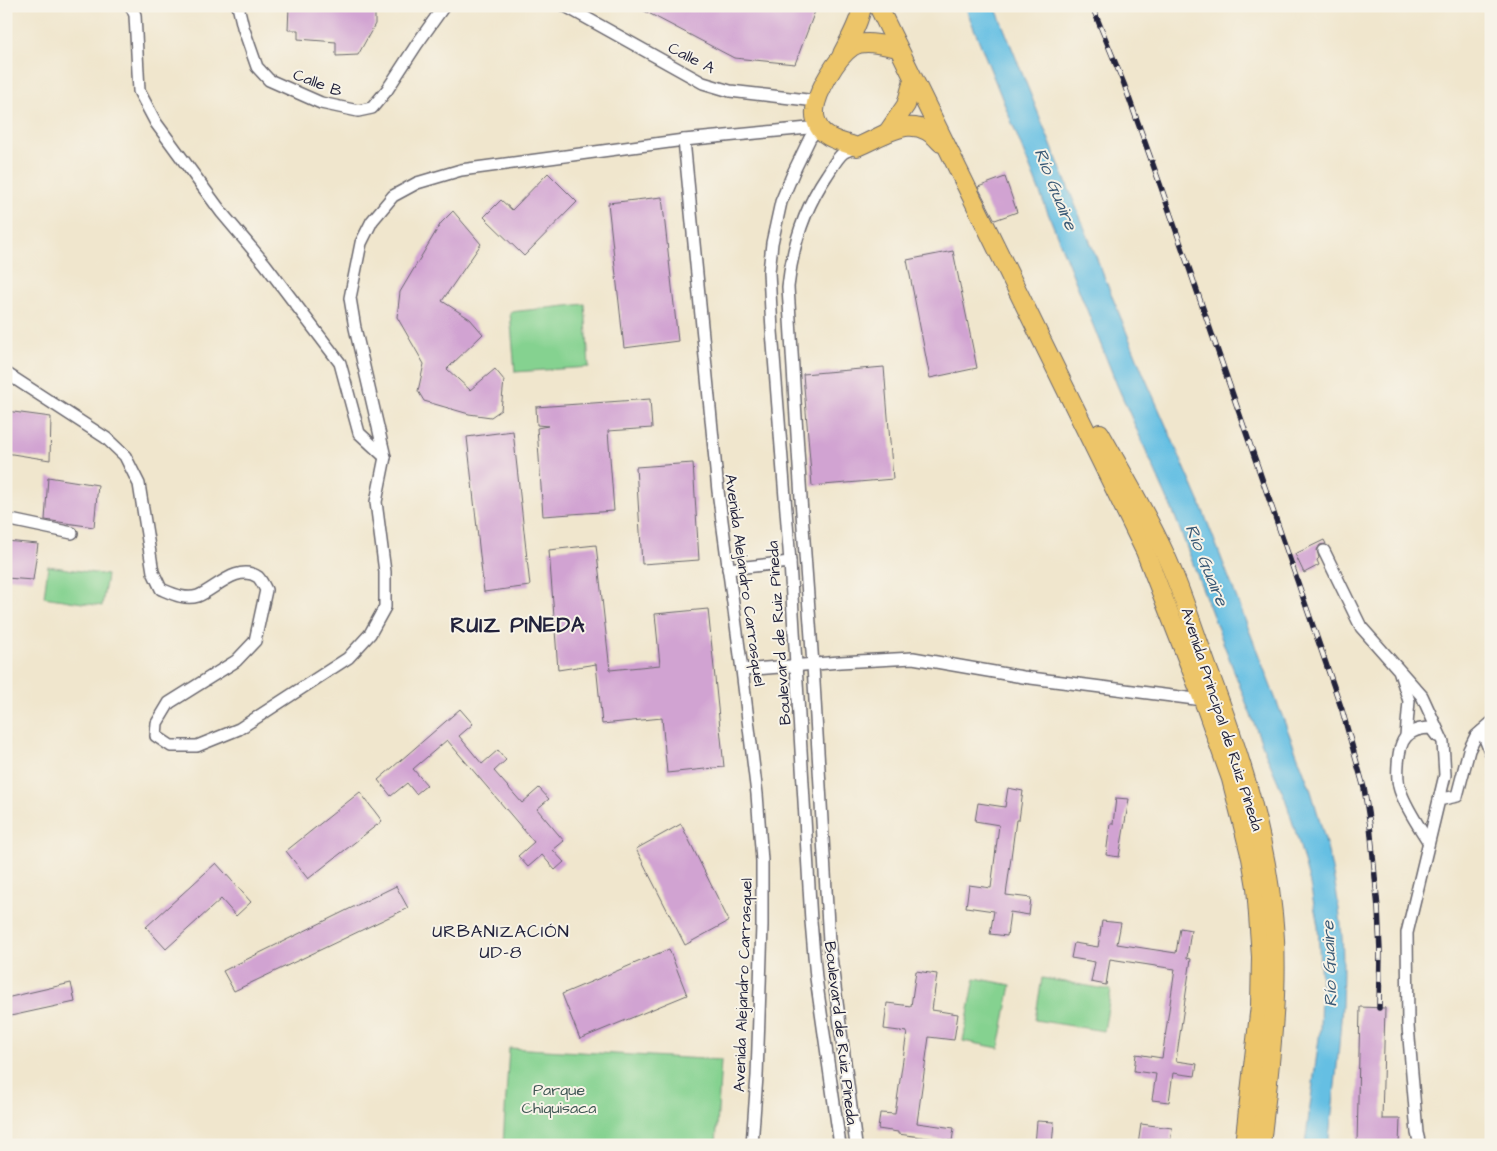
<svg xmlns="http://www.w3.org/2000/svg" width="1497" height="1151" font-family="'Architects Daughter',sans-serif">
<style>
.green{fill:#85d290;stroke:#547a66}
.water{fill:#65bfe3;stroke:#44708f}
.building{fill:#d1a3d2}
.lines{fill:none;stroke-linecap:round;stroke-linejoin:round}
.minor-casing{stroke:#6a676e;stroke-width:14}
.primary-casing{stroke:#6a676e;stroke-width:20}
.minor{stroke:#fff;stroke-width:11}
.primary{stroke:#edc569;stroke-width:18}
.rail-casing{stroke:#22223b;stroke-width:5.5}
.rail{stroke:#f7f3e8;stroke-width:4;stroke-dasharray:11;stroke-linecap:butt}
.labels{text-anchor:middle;stroke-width:4;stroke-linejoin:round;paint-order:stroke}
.street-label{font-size:16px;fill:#22223b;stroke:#f7f3e8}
.park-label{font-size:16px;fill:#405754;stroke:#f7f3e8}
.water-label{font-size:18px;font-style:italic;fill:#395976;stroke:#f7f3e8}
.neighbourhood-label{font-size:18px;letter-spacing:1px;fill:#22223b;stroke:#f7f3e8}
.district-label{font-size:21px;font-weight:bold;letter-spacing:1px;fill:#22223b;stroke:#f7f3e8}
</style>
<rect width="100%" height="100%" fill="#f7f3e8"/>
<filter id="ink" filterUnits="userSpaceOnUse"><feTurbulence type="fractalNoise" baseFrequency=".02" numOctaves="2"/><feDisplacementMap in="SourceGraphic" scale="10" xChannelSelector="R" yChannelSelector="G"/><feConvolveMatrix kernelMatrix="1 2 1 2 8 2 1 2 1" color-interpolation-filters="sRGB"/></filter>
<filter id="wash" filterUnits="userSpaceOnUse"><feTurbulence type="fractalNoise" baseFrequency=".0096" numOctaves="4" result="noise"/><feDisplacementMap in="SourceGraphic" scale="20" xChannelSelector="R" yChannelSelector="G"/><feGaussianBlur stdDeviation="1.12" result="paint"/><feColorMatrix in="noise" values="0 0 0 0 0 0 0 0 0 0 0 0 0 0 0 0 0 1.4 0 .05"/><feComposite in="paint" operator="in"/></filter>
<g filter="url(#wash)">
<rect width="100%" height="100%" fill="#f0e6cd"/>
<g class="green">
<path d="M585,304l4,63 -74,5 -5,-60z"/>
<path d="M48,566l59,9 -5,31 -58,-9z"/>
<path d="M975,978l36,7 -12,63 -36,-7z"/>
<path d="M1042,978l69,12 -7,41 -69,-11z"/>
<path d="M509,1048l212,12 -5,85h-213z"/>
</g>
<path class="water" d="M965,6h30l148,367 57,130 110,285c13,42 25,85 30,129 4,29 3,59 2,88 -3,47 -8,93 -14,140h-23l15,-115 1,-45 -3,-59 -8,-42 -11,-41 -14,-45 -20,-46 -91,-238 -57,-129z"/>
<g id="blocks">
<g class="building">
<path d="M289,6h86v18l-17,31 -22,1v-14l-38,-3v-9h-10z"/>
<path d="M635,6h182l-22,58 -61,-6z"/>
<path d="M548,173l29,29 -53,54 -40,-39 17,-17 11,10z"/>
<path d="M1005,177l12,35 -22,8 -17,-33z"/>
<path d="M662,197l16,144 -54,7 -16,-145z"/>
<path d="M453,211l28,33 -39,57 28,18 13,15 -36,35 23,21 25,-21 9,11 -3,30 -10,7 -22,-3 -45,-13 -6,-10 6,-27 -27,-47 3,-25 41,-69z"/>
<path d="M953,251l24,117 -47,10 -23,-118z"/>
<path d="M884,367l9,112 -81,7 -9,-112z"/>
<path d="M650,399l2,29 -44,3 6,80 -71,5 -6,-88 11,-2 -11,-1 -1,-18z"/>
<path d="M6,411l45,6 -1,43 -44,-7z"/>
<path d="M513,431l17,155 -46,6 -17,-155z"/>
<path d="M693,463l6,97 -57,4 -6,-97z"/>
<path d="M48,477l50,8 -4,42 -49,-7z"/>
<path d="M1324,540l2,4 -6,1 -3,5 2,8 -2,2 2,5 -15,8 -9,-19z"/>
<path d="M6,541l32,3 -5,36 -27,-2z"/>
<path d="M596,545l14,125 50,-5 -5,-51 53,-5 16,158 -57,6 -5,-55 -60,6 -6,-60 -38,6 -9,-120z"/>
<path d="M460,709l13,15 -14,12 23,28 16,-14 8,10 -12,11 28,32 17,-15 10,11 -12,10 27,32 -11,9 11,12 -9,8 -13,-15 -14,12 -10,-11 16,-14 -87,-102 -34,29 14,16 -11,9 -9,-11 -16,13 -13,-16z"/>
<path d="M1008,788l15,3 -4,29h-3l-10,75 25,3 -2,17 -19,-3 -3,24 -17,-2 4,-23 -28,-4 3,-22 22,3 8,-63 -24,-4 3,-18 27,4z"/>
<path d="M360,792l22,29 -74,58 -22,-28z"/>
<path d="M1116,798l13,1 -10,58 -13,-2 4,-31h3z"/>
<path d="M681,824l48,97 -44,24 -49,-96z"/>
<path d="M216,863l35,39 -15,14 -15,-17 -55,50 -20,-22z"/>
<path d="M396,886l12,22 -174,83 -11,-20z"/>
<path d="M1102,921l19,2 -4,21 59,9 4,-25 11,2 -4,28 4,1 -15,102 21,3 -2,12 -22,-3 -4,29 -17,-2 4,-26 -22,-3 2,-17 26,4 13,-89 -65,-10 -4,26 -15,-3 4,-20 -24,-4 3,-15 24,4z"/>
<path d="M669,949l18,46 -107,44 -18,-45z"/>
<path d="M916,971l21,3 -5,36 26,4 -4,26 -25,-3 -12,86 37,5 -2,13 -54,-7v-2l-20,-3 2,-16 15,1 12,-82 -23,-3 3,-26 24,3z"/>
<path d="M71,983l4,19 -69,15v-19z"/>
<path d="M1360,1007l25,1 -3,111h18l-1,26h-42z"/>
<path d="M1037,1121l17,1 -2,23h-17z"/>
<path d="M1141,1124l31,4 -2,17h-32z"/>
</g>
</g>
</g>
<g filter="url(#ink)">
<use href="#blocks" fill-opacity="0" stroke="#6a676e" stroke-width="1"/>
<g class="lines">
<g class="minor-casing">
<g id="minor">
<path d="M131,6l4,9 4,76 17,32 66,90 43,51 75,99 19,70 26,24"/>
<path d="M238,6l5,21 14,40 12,13 52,23 37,8 14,-3 15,-18 30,-46 27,-38"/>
<path d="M565,6l138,77 27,8 86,10"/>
<path d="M819,127l-9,11 -16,33 -13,31 -9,41 -3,29 3,59 18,231 21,359 5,57 24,167"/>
<path d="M684,140l34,351 24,179 15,124 5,67v64l-5,151 -5,69"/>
<path d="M6,373l100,65 19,18 14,28 14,88 8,17c12,5 24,11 37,7 17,-7 40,-33 60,-19 3,3 6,9 8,13l-11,51 -19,20 -67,42 -12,20 -1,13 15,10h26l42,-17 109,-71 22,-24 15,-27v-35l-9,-70 9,-45 -30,-129 -5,-30 11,-55 11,-22 21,-25 24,-13 44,-13 223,-30 135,-13"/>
<path d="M6,519l66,14"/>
<path d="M1324,551l37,76 61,69 21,46 2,33 -38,158 1,93 9,107 3,12"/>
<path d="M728,569l62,-7"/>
<path d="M742,670l98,-8 73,-4 110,19 180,23 4,-1"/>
<path d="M1400,673l9,28 -3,35"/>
<path d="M1482,731l9,23"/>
<path d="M1441,793l2,6 14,-3 12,-46 7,-14 15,-13"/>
<path d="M1428,841c-10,-16 -22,-33 -28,-51 -4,-12 -3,-44 6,-53 6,-7 17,-9 25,-9l6,8"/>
<path d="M856,1145l-27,-203 -16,-277 -12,-166 -13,-212c4,-40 16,-78 39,-112 5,-7 9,-16 16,-22 4,-3 10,-4 14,-6"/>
</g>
</g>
<g class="primary-casing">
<g id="primary">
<path d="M878,6l267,545 58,149 28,79 20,79 5,29 5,70 -1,48 -16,140"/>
<path d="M897,48c-13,-3 -33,-9 -45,-1 -15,10 -36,46 -37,63 -1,8 3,19 10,24 8,7 22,9 32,13 31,-13 57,-36 84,-4"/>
<path d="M842,54c7,-14 18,-32 20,-48"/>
<path d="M887,133l19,-28 7,-25"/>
<path d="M1100,433c23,41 47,81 66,123 18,40 30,81 45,121 29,77 54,156 62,237 8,73 -4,158 -12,231"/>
</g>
</g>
<use href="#minor" class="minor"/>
<use href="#primary" class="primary"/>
<g class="rail-casing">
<path id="rail" d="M1092,6l32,78 37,103 181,523 22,78 6,37 8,83 2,43 -1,57"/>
</g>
<use href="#rail" class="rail"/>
</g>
</g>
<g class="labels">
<g class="street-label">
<text transform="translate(692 57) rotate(27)" y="6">Calle A</text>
<text transform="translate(318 82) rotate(21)" y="6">Calle B</text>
<text transform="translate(746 580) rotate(82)" y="6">Avenida Alejandro Carrasquel</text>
<text transform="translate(778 633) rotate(-94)" y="6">Boulevard de Ruiz Pineda</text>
<text transform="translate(1223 719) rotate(72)" y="6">Avenida Principal de Ruiz Pineda</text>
<text transform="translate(742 985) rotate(-88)" y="6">Avenida Alejandro Carrasquel</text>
<text transform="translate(842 1033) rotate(83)" y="6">Boulevard de Ruiz Pineda</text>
</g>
<g class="park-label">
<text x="559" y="1095">Parque<tspan x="559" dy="18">Chiquisaca</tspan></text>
</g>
<g class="water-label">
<text transform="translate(1056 189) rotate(68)" y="6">Río Guaire</text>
<text transform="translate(1207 565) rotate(68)" y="6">Río Guaire</text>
<text transform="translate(1329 964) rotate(-92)" y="6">Río Guaire</text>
</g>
<g class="neighbourhood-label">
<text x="501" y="937">URBANIZACIÓN<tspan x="501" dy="21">UD-8</tspan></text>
</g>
<g class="district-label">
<text x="518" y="632">RUIZ PINEDA</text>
</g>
</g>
<rect width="1497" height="1151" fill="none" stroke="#f7f3e8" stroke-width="25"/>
</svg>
